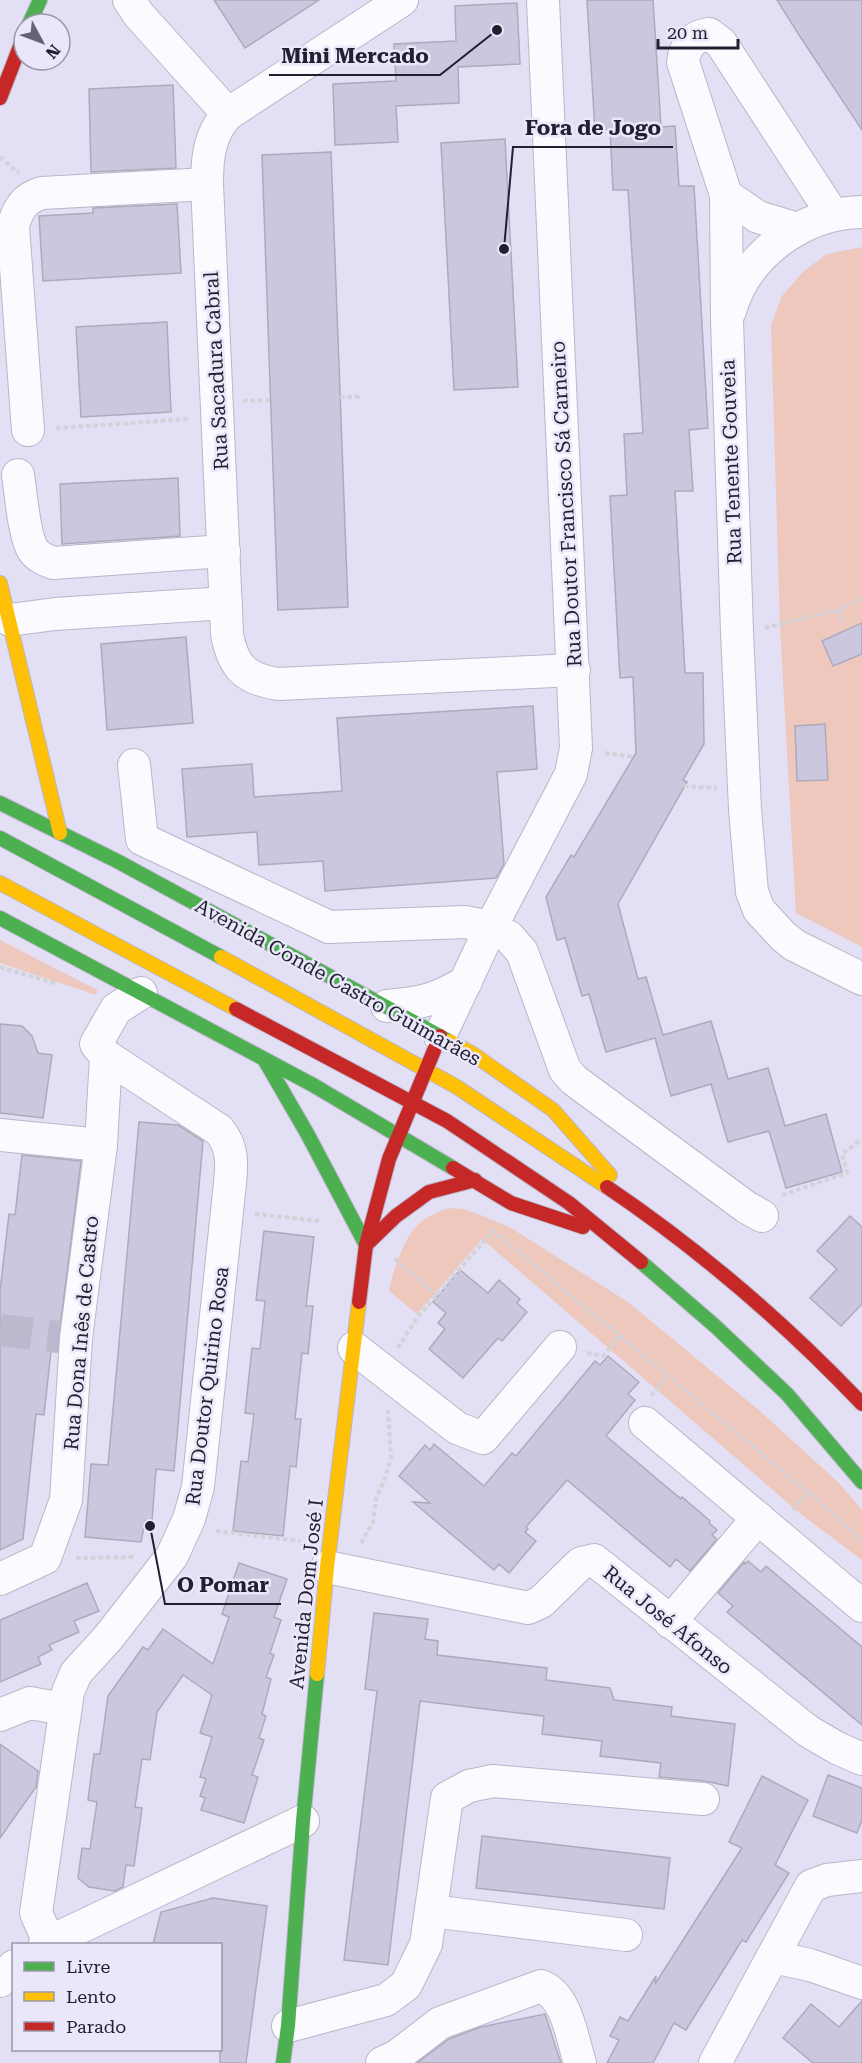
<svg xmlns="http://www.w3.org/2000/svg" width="862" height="2063" font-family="'Roboto Serif',serif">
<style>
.green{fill:#eec8bc}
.building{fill:#cbc7df;stroke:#adaabc;stroke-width:1.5}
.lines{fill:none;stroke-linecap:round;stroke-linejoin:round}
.street-tunnel{stroke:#bcb9ce;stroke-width:32;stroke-dasharray:32 16;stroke-linecap:butt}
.street-casing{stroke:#bab6c9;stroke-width:34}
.fast-casing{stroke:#bab6c9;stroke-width:16}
.slow-casing{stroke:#bab6c9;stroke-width:16}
.jam-casing{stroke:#bab6c9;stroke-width:16}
.path{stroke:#d3d2d8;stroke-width:4;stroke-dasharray:4.5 3;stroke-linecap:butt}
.street{stroke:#fbfafe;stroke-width:32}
.fast{stroke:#4caf50;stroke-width:14}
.slow{stroke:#ffc107;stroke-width:14}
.jam{stroke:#c62828;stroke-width:14}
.labels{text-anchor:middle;stroke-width:5;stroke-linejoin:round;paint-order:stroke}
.street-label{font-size:20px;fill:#221f30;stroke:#eae7fa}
.leader{fill:none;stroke:#221f30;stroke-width:2}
.callout-dot{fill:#221f30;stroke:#eae7fa;stroke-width:2}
.callout-label{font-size:21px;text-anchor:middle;font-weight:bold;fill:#221f30;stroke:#eae7fa;stroke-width:5;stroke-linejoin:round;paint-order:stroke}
</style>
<rect width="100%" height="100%" fill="#e3dff5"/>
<g class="green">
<path d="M862,247v700l-66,-34 -16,-287 -9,-301 11,-29 22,-25 23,-17z"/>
<path d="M0,940l97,50 -1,5 -96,-32z"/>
<path d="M448,1208l14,1 16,5 33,14 117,74 133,110 78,71 23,27v50l-60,-45 -320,-276 -65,75 -28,-23c4,-19 13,-48 26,-63 8,-10 21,-15 33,-20z"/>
</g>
<g class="building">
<path d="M214,0h105l-74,48z"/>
<path d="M587,0h66l8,127 14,-1 4,60h15l14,242 -19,2 4,61h-18l10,182h18l1,71 -21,36 4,2 -69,122 20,75 8,-2 17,58 48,-14 17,58 40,-11 17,58 41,-12 16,58 -56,16 -17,-57 -41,11 -17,-58 -40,12 -16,-58 -49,14 -17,-58 -7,2 -17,-58 -8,2 -11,-43 25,-42 3,2 62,-104 -3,-76 -13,1 -10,-182 17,-1 -3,-61 19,-1 -15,-243h-15l-3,-61 -15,2z"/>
<path d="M777,0h85v130l-63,-95z"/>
<path d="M517,3l3,61 -62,3 1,36 -63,3 2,36 -63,3 -2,-61 63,-3 -2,-37 62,-3 -1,-35z"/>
<path d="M173,85l3,83 -85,4 -2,-83z"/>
<path d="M505,139l13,248 -64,3 -13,-247z"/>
<path d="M331,152l17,455 -70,3 -16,-455z"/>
<path d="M177,204l4,69 -138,8 -4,-65 54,-3v-5z"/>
<path d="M167,322l4,90 -90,5 -5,-90z"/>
<path d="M178,478l2,58 -118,8 -2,-60z"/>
<path d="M862,623v31l-29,12 -11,-25z"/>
<path d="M186,637l7,86 -86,7 -6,-86z"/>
<path d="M533,706l4,63 -40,3 7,92 -8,14 -171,13 -2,-30 -64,4 -2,-33 -70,5 -5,-68 70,-5 2,33 88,-6 -5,-73z"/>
<path d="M825,724l3,56 -31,1 -2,-55z"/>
<path d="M0,1024l22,2 10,10 6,17 14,2 -9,63 -43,-5z"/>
<path d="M139,1122l39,3 25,16 -29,330 -18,-2 -4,52h-7l-4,21 -56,-5 6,-73 17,1z"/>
<path d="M22,1155l59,6 -24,191 -6,-1 -7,64 -8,-1 -13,125 -23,11v-259l9,-77 6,1z"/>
<path d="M850,1216l12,11v77l-21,22 -31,-28 27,-29 -20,-18z"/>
<path d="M264,1231l50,6 -8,69h7l-5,48 -6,-1 -7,66h6l-5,48 -6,-1 -7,70 -50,-5 8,-70 7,1 6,-48 -9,-1 7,-65 8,1 5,-48 -9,-1z"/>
<path d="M460,1270l28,23 11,-13 21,19 -3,4 10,9 -25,29 -4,-3 -35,40 -34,-29 16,-20 -7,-6 8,-10 -13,-11z"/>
<path d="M608,1356l31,26 -11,12 7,6 -29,36 75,63 1,-2 28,24 -1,2 8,7 -5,5 5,4 -27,32 -14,-12 -6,8 -103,-87 -41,47 2,2 -3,3 11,9 -27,32 -10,-9 -5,6 -81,-68 17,1 -31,-27 26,-31 5,5 4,-6 50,42 28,-33 4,3 79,-95 5,4z"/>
<path d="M748,1561l13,11 5,-6 96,81v78l-135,-113 6,-6 -15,-13 26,-31 1,2z"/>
<path d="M239,1563l48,16 -13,38 7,3 -11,33 4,2 -8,22 5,2 -9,35 4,2 -7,22 5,2 -12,35 6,2 -14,46 -43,-13 4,-12 -5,-2 6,-17 -6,-2 12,-40 -12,-4 12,-38 -29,-20 -26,37 -7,48 -8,-1 -7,48 7,1 -8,58 -8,-1 -3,22 -8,4 -26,-4 -11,-9 4,-30 8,1 7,-47 -9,-2 6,-46h6l8,-58 35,-49 5,3 15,-21 50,35 16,-47 -7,-3z"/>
<path d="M87,1583l12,28 -25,10 5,11 -30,13 3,5 -14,7 3,7 -41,18v-62z"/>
<path d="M374,1613l54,6 -3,20 13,2 -1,14 110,13 -1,12 64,8 4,12 58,7 -1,9 64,8 -7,62 -23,-5 -46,-4 2,-14 -61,-7 2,-15 -60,-7 2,-18 -124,-15 -32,264 -44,-5 33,-269 -12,-2z"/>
<path d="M0,1744l38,27 -2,16 -36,51z"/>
<path d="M828,1775l34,13v32l-5,13 -44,-17z"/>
<path d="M762,1776l46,24 -33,65 14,8 -43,69 -4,-2 -56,90 -12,-7 -21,40h-46l12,-23 -9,-4 10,-19 8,4 28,-45 -1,8 87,-136 -13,-6z"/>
<path d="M482,1836l188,22 -6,51 -188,-21z"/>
<path d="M213,1898l54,8 -21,157h-26v-119h-67l8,-32z"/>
<path d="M862,2001v62h-49l-30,-25 28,-34 28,23z"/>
<path d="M545,2014l16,49h-144l32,-24 32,-12z"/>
</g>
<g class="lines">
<path class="street-tunnel" d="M0,1330l59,7"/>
<g class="street-casing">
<g id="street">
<path d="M129,0l10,15 89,99"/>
<path d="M402,0l-174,114c-19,20 -21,44 -21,70l20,450c6,33 18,45 51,50l296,-14"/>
<path d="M726,195l32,22 40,12"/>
<path d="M833,215l-112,-172 -12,-9c-16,2 -24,12 -26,28l43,133 1,125 10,312 8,177 7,83 7,18 24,26 11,9 68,34"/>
<path d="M730,311c16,-57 73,-98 132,-99"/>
<path d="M28,430l-15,-203c4,-17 11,-29 29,-34l165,-9"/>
<path d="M18,475c3,19 6,61 15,75 5,7 12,10 20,13l171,-12"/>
<path d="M10,620l45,-6 171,-11"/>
<path d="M134,765l8,74 187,88 136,-5 26,5 18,10 13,15 43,118 9,10 172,127 16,9"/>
<path d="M387,1006c35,-3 48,-6 79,-24"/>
<path d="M440,1036l51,-109 80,-153 5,-26 -33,-748"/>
<path d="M0,1135l101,10"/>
<path d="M354,1348l103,80 26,10 77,-91"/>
<path d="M645,1423l217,183"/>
<path d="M327,1567l201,41 13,-6 40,-39 13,-3 214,171 29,17 25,11"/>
<path d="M0,1579l45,-21 21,-58 10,-162 25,-193 5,-89"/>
<path d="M670,1622l88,-104"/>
<path d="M0,1715l30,-12 34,6"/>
<path d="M431,1911l195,24"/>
<path d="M49,1942l-13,-29 32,-221 8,-19 32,-35 64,-82 17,-37 9,-32 32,-304c2,-20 3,-36 -11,-53l-113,-74 -10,-12 20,-35 25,-16"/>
<path d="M45,1944l258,-123"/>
<path d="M773,1957l37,8 52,18"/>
<path d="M0,1981l14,-15"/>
<path d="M288,2026l98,-26 20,-15 20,-41 21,-146 22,-12 24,-5 210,18"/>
<path d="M382,2063l15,-7 43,-33 101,-37c26,10 31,52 39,77"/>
<path d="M715,2063l96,-177 16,-6 35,-4"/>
</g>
</g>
<g class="fast-casing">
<g id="fast">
<path d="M29,24l11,-24"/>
<path d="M0,803l117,58 332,180"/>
<path d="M0,838l221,119"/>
<path d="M0,918l313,167 140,83"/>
<path d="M264,1059l44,76 58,110"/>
<path d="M641,1262l74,64 72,68 75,88"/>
<path d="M283,2063l5,-37 15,-205 14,-147"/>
</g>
</g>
<g class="slow-casing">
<g id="slow">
<path d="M0,583l60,250"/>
<path d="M0,883l236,126"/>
<path d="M221,957l236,130 150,100"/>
<path d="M449,1041l24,13 80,56 57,65"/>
<path d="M317,1674l10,-107 32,-265"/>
</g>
</g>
<g class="jam-casing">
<g id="jam">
<path d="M0,98l24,-62"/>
<path d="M236,1009l211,112 122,82 72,59"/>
<path d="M453,1168l58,35 72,24"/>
<path d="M607,1187c93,63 178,136 255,217"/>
<path d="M366,1245l30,-29 33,-24 46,-12"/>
<path d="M359,1302l7,-57 23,-86 51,-123"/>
</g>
</g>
<g class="path">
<path d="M0,157l19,16"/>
<path d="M340,397h22"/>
<path d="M243,401l28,-1"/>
<path d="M56,428l133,-9"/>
<path d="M838,610l6,13"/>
<path d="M765,628l73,-18 24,-11"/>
<path d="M605,753l29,4"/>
<path d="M684,786l33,2"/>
<path d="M0,967l57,17"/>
<path d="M782,1195l65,-22 -5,-19 20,-15"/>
<path d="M255,1214l64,7"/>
<path d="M397,1258l-1,2 40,35"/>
<path d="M398,1348l18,-29 77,-88 315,261 54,49"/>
<path d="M587,1353l16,3 16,-19"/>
<path d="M651,1396l16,-19"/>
<path d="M793,1510l15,-18"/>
<path d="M216,1531l83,10v1"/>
<path d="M361,1543l12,-21 3,-23 10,-23 5,-18 -3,-48"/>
<path d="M76,1558l58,-1"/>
</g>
<use href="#street" class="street"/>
<use href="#fast" class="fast"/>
<use href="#slow" class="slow"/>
<use href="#jam" class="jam"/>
</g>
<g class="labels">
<g class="street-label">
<text transform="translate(216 371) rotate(-93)" y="7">Rua Sacadura Cabral</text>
<text transform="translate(731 462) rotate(-92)" y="7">Rua Tenente Gouveia</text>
<text transform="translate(566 504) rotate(-93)" y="7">Rua Doutor Francisco Sá Carneiro</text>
<text transform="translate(338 982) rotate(29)" y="7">Avenida Conde Castro Guimarães</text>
<text transform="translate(81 1333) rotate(-85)" y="7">Rua Dona Inês de Castro</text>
<text transform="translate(207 1386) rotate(-83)" y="7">Rua Doutor Quirino Rosa</text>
<text transform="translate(306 1594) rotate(-84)" y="7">Avenida Dom José I</text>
<text transform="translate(668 1620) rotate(39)" y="7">Rua José Afonso</text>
</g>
</g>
<path class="leader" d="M497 30L440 75H269M504 249L513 147H673M150 1526L165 1604H281"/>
<g class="callout-dot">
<circle cx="497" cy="30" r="6"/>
<circle cx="504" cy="249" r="6"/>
<circle cx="150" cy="1526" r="6"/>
</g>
<g class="callout-label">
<text x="355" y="63">Mini Mercado</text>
<text x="593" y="135">Fora de Jogo</text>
<text x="223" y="1592">O Pomar</text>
</g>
<rect x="12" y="1943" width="210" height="108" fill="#eae7fa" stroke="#9a97a9" stroke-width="1.5"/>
<rect x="24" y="1962" width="30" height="9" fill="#4caf50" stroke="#9a97a9" stroke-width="1.5"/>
<text x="66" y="1973" font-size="18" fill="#221f30">Livre</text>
<rect x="24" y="1992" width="30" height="9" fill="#ffc107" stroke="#9a97a9" stroke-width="1.5"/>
<text x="66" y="2003" font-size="18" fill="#221f30">Lento</text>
<rect x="24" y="2022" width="30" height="9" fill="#c62828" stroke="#9a97a9" stroke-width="1.5"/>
<text x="66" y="2033" font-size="18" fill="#221f30">Parado</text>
<g transform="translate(42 42) rotate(131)"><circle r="28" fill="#eae7fa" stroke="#9a97a9" stroke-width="1.5"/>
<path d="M0-4.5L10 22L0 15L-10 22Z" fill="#666275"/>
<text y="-9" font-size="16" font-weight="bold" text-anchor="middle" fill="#221f30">N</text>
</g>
<path d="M658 39v9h80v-9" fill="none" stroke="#221f30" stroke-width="3"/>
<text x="667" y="39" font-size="18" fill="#221f30" stroke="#eae7fa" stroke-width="4.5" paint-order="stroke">20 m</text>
</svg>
